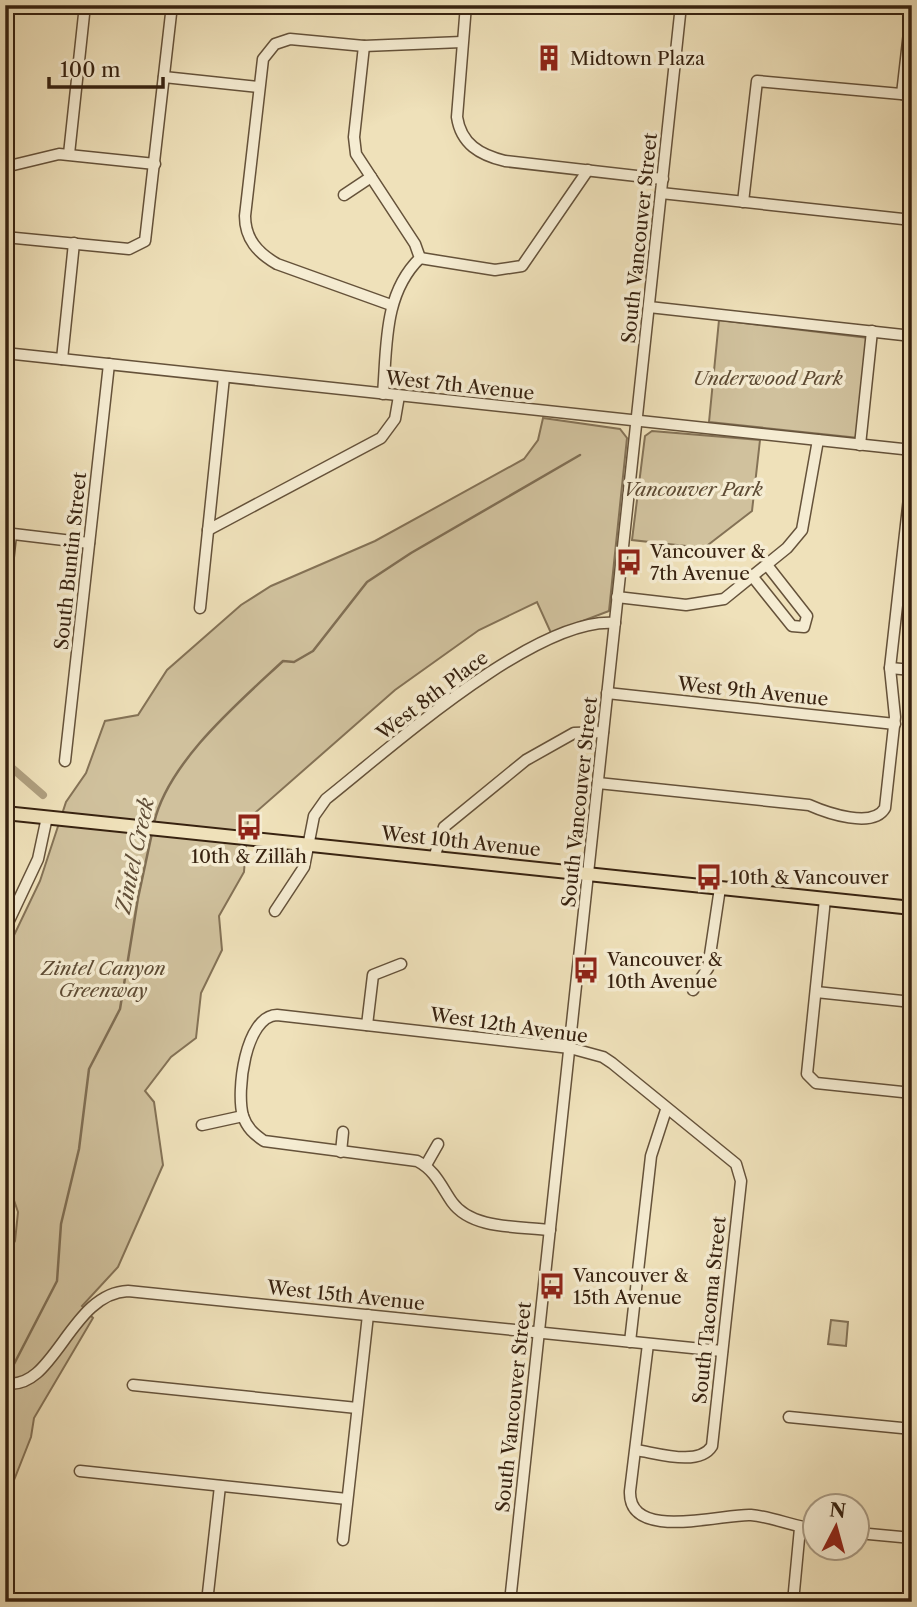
<svg xmlns="http://www.w3.org/2000/svg" width="917" height="1607" font-family="'Libre Caslon Text',serif">
<style>
.green{fill:#d0c19d;stroke:#847256;stroke-width:2}
.lines{fill:none;stroke-linecap:round;stroke-linejoin:round}
.stream{stroke:#806e53;stroke-width:2.5}
.canal{stroke:#b0a080;stroke-width:8}
.minor-casing{stroke:#65523a;stroke-width:13}
.major-casing{stroke:#372210;stroke-width:16}
.minor{stroke:#f5ecd2;stroke-width:10}
.major{stroke:#efe1ba;stroke-width:12}
.labels{text-anchor:middle;stroke-width:7;stroke-linejoin:round;paint-order:stroke}
.poi-label{font-size:19px;fill:#372210;stroke:#f5ecd2;text-anchor:start}
.street-label{font-size:19px;fill:#372210;stroke:#f5ecd2}
.park-label{font-size:19px;font-style:italic;fill:#5d4a33;stroke:#f5ecd2}
.water-label{font-size:21px;font-style:italic;fill:#614e37;stroke:#f5ecd2}
</style>
<rect width="100%" height="100%" fill="#efe1ba"/>
<filter id="stains"><feTurbulence type="fractalNoise" baseFrequency=".00286" numOctaves="4"/><feColorMatrix values="0 0 0 0 .2 0 0 0 0 .09 0 0 0 0 .02 0 0 0 .5 -.17"/></filter>
<radialGradient id="worn" r=".72"><stop offset=".6" stop-color="#630" stop-opacity="0"/><stop offset="1" stop-color="#630" stop-opacity=".3"/></radialGradient>
<g class="green">
<path d="M719,320l150,18 -10,100 -150,-16z"/>
<path d="M543,418l77,11 7,9 -18,173 -58,22 -14,-31 -58,28 -84,60 -147,129 -4,53 -25,44 3,34 -21,43 -5,45 -25,19 -26,34 9,11 9,63 -45,102 -36,39 11,12 -59,100 -3,19 -26,66v-244l10,-18 3,-29 -13,-38v-220l35,-73 26,-79 20,-29 19,-52 33,-6 29,-45 74,-65 30,-19 104,-45 149,-82 14,-19z"/>
<path d="M652,431l108,9 -8,71 -48,37 -72,-8 13,-104z"/>
<path d="M831,1320l17,2 -2,24 -18,-2z"/>
</g>
<g class="lines">
<g class="stream">
<path d="M154,823c14,-61 84,-120 129,-162l11,1 19,-11 54,-69 44,-29 169,-98"/>
<path d="M13,1366l44,-85 4,-57 18,-75 10,-80 31,-60 18,-111 14,-65"/>
</g>
<path class="canal" d="M5,762l38,33"/>
<g class="minor-casing">
<g id="minor">
<path d="M466,5l-9,112c4,27 23,38 48,44l158,18"/>
<path d="M364,46l-10,91 2,17 59,90 5,14c-37,36 -33,89 -37,136"/>
<path d="M164,77l94,10"/>
<path d="M902,94l10,-88"/>
<path d="M69,154l16,-149"/>
<path d="M5,167l54,-13 96,10"/>
<path d="M661,193l251,27"/>
<path d="M344,195l27,-18"/>
<path d="M743,202l14,-121 155,14"/>
<path d="M5,237l124,12 16,-8 27,-236"/>
<path d="M420,258l75,12 27,-4 66,-96"/>
<path d="M391,305l-114,-41c-19,-11 -32,-25 -32,-48l18,-157 12,-15 15,-5 74,7 98,-4"/>
<path d="M649,307l263,29"/>
<path d="M5,353l907,97"/>
<path d="M62,359l12,-116"/>
<path d="M860,445l12,-114"/>
<path d="M208,530l173,-92 14,-19 4,-23"/>
<path d="M5,533l84,10"/>
<path d="M752,576l40,50 12,1 3,-11 -40,-51"/>
<path d="M5,590l6,-56"/>
<path d="M617,597l69,8 38,-6 63,-51 15,-18 16,-90"/>
<path d="M200,608l24,-231"/>
<path d="M890,668l22,2"/>
<path d="M607,693l288,31"/>
<path d="M65,761l44,-397"/>
<path d="M598,783l211,22c18,8 64,24 76,3l10,-91 -5,-49 22,-197"/>
<path d="M434,858l10,-31 82,-67 48,-27 29,-1"/>
<path d="M825,899l-18,175 9,9 96,10"/>
<path d="M275,911l29,-44 10,-51 12,-17c62,-49 210,-183 289,-176"/>
<path d="M5,929l33,-70 9,-42"/>
<path d="M693,990l15,-22 12,-80"/>
<path d="M816,992l96,10"/>
<path d="M367,1025l6,-50 28,-11"/>
<path d="M202,1125l41,-9"/>
<path d="M341,1152l2,-20"/>
<path d="M426,1165l12,-21"/>
<path d="M550,1230c-31,-4 -78,0 -98,-28 -11,-16 -17,-32 -35,-41l-153,-20c-10,-7 -17,-13 -21,-25 -7,-24 2,-100 34,-101l293,33 33,9 9,6 124,101 5,17 -29,265c-13,21 -55,7 -76,4"/>
<path d="M630,1342l21,-186 15,-46"/>
<path d="M648,1344l-18,147c-2,52 95,22 121,24 23,2 43,12 65,14"/>
<path d="M5,1383c49,10 65,-90 123,-92l594,60"/>
<path d="M133,1385l224,23"/>
<path d="M789,1417l123,12"/>
<path d="M80,1471l267,28"/>
<path d="M858,1533l54,5"/>
<path d="M343,1540l25,-225"/>
<path d="M207,1602l13,-116"/>
<path d="M510,1602l171,-1597"/>
<path d="M793,1602l7,-74"/>
</g>
</g>
<g class="major-casing">
<path id="major" d="M5,813l907,95"/>
</g>
<use href="#minor" class="minor"/>
<use href="#major" class="major"/>
</g>
<defs>
<g id="building-bare" transform="scale(2.1)"><path d="M-4-6H4V6H1V3H-1V6H-4ZM-2.5-4.3h1.7v1.8h-1.7ZM.8-4.3h1.7v1.8H.8ZM-2.5-1h1.7V.8h-1.7ZM.8-1h1.7V.8H.8Z" fill="#8f2418" stroke="#f5ecd2" stroke-width="2.5" paint-order="stroke"/></g>
<g id="bus-bare" transform="scale(2.1)"><path d="M-5-6H5V4H4V6H2V4H-2V6H-4V4H-5ZM-3.5-4V0h7V-4ZM-3.5 1.2v1.5H-2V1.2ZM2 1.2v1.5H3.5V1.2Z" fill="#8f2418" stroke="#f5ecd2" stroke-width="2.5" paint-order="stroke"/></g>
</defs>
<g fill-rule="evenodd">
<use href="#building-bare" x="549" y="58"/>
<use href="#bus-bare" x="629" y="562"/>
<use href="#bus-bare" x="249" y="827"/>
<use href="#bus-bare" x="709" y="877"/>
<use href="#bus-bare" x="586" y="970"/>
<use href="#bus-bare" x="552" y="1286"/>
</g>
<g class="labels">
<g class="poi-label">
<text x="570" y="65">Midtown Plaza</text>
<text x="650" y="558">Vancouver &amp;<tspan x="650" dy="22">7th Avenue</tspan></text>
<text x="249" y="863" text-anchor="middle">10th &amp; Zillah</text>
<text x="730" y="884">10th &amp; Vancouver</text>
<text x="607" y="966">Vancouver &amp;<tspan x="607" dy="22">10th Avenue</tspan></text>
<text x="573" y="1282">Vancouver &amp;<tspan x="573" dy="22">15th Avenue</tspan></text>
</g>
<g class="street-label">
<text transform="translate(639 238) rotate(-84)" y="7">South Vancouver Street</text>
<text transform="translate(460 385) rotate(6)" y="7">West 7th Avenue</text>
<text transform="translate(70 561) rotate(-84)" y="7">South Buntin Street</text>
<text transform="translate(753 691) rotate(6)" y="7">West 9th Avenue</text>
<text transform="translate(432 695) rotate(-37)" y="7">West 8th Place</text>
<text transform="translate(579 802) rotate(-84)" y="7">South Vancouver Street</text>
<text transform="translate(461 841) rotate(6)" y="7">West 10th Avenue</text>
<text transform="translate(509 1025) rotate(8)" y="7">West 12th Avenue</text>
<text transform="translate(346 1295) rotate(6)" y="7">West 15th Avenue</text>
<text transform="translate(709 1310) rotate(-84)" y="7">South Tacoma Street</text>
<text transform="translate(513 1407) rotate(-84)" y="7">South Vancouver Street</text>
</g>
<g class="park-label">
<text x="768" y="385">Underwood Park</text>
<text x="693" y="496">Vancouver Park</text>
<text x="103" y="975">Zintel Canyon<tspan x="103" dy="22">Greenway</tspan></text>
</g>
<g class="water-label">
<text transform="translate(135 856) rotate(-78)" y="7">Zintel Creek</text>
</g>
</g>
<rect width="917" height="1607" fill="none" stroke="#efe1ba" stroke-width="28"/>
<rect x="7" y="7" width="903" height="1593" fill="none" stroke="#372210" stroke-width="3.5"/>
<rect x="14" y="14" width="889" height="1579" fill="none" stroke="#372210" stroke-width="2"/>
<g transform="translate(836 1527) rotate(6)"><circle r="33" fill="#f5ecd2" stroke="#a99b84" stroke-width="2"/>
<path d="M0-5L12 26L0 18L-12 26Z" fill="#8f2418"/>
<text y="-10" font-size="19" font-weight="bold" text-anchor="middle" fill="#372210">N</text>
</g>
<path d="M49 77v10h114v-10" fill="none" stroke="#372210" stroke-width="3.5"/>
<text x="60" y="77" font-size="21" fill="#372210" stroke="#f5ecd2" stroke-width="5" paint-order="stroke">100 m</text>
<rect width="100%" height="100%" filter="url(#stains)"/>
<rect width="100%" height="100%" fill="url(#worn)"/>
</svg>
